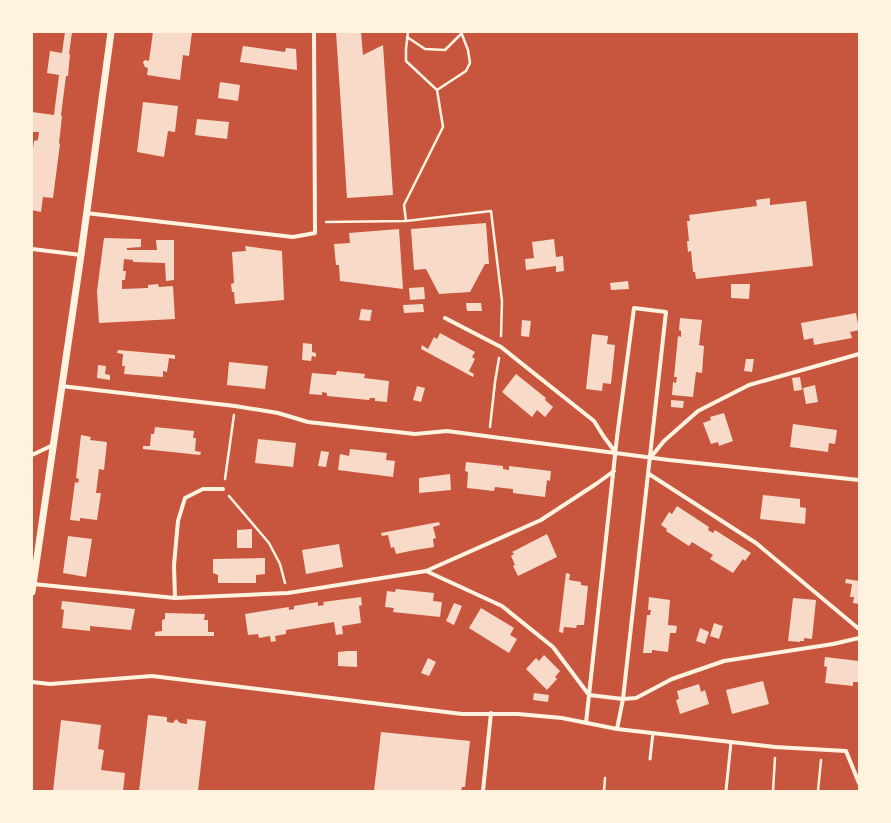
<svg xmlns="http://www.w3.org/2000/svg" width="891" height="823" font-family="Barlow,sans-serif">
<rect width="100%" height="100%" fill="#c8553d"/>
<path fill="#f7dbc8" d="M65 32H72L69 54H70L68 76H66L61 115 62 116 59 143 60 144 53 198 43 197 41 212 32 210V157L34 141 38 140 39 132H32V112L54 115 59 75 47 73 50 51 62 53Z
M153 32H192L189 56 183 55 180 80 147 75 148 68 145 67 143 62 145 60 149 61Z
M336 32H361L363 55 383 45 393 195 347 198Z
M243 46 285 52 286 48 296 49 297 70 240 62Z
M220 82 240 85 238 101 218 98Z
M143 102 178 106 175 132 168 131 164 157 137 152Z
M197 119 229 122 227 139 195 135Z
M770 198V205L806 201 813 266 696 279 695 272H693L691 251 688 252 687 241H689L687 221H690L689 215 757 206 756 200Z
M486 223 489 264H485L470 292 439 294 426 269 414 270 411 229Z
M399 229 403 289 340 281 339 265H336L334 244 350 243 349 233Z
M104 238 141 239V247L127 248V250H157L156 240H174V280L166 281 165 263 133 262V260L124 259 123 271H126L125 280H122V289L148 288V285L158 284 159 287 173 286 175 319 99 323 97 291Z
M554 239 556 257 563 256 564 271 556 272V266L526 270 525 259 534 258 532 242Z
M245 246 282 251 284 300 235 304 234 292H232L231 284 234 283 232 252 246 251Z
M628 281 629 289 611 290 610 283Z
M731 284H750L749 299 731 298Z
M424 287 425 299 410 300 409 288Z
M466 303H481L482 311H467Z
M423 304 424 312 404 313 403 305Z
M361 309 372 310 370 321 359 320Z
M856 313 859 330 850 332 852 338 814 345 813 338 804 340 801 323Z
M680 318 702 320 699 345 704 346 702 373 696 372 693 397 672 395 673 382 676 383 677 377H674L678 336 681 337V331L679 330Z
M522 320 531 321 529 337 521 336Z
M440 333 475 352 472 357 475 359 469 371 474 374 473 377 421 349 422 345 428 349 434 337 437 339Z
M592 334 608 336 607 344 615 345 611 384 603 383 602 391 586 389Z
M303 343 312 344V352L316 353V357L312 356 311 361 302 360Z
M118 350 175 355V359L169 358 167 372 163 371V377L124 374 125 366H122L123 354 117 353Z
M746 359H754L752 372 744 371Z
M229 362 268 366 265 389 227 385Z
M98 365 106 366 105 374 110 375V380L97 378Z
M337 371 365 374 364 378 389 381 387 402 375 401V398H370L369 400 327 396V393L322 392V395L309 394 312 373 336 375Z
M516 374 546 398 545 400 553 407 545 417 537 410 532 417 502 392Z
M800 377 802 390 794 391 792 378Z
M815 385 818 402 806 404 803 388Z
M417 386 425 388 421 402 413 400Z
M671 400 684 401 683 408 671 407Z
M724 413 733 441 719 446 718 442 711 444 703 423 711 420 710 417Z
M793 424 837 430 835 444 829 443 828 452 790 447Z
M155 427 194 431 193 438H196L195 451 201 452 200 455 143 449V446H150L151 434H154Z
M81 435 91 437 90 440 107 442 104 470 99 469 96 493H101L97 520 80 518V521L70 520 75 482 78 483 79 479 76 478Z
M258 439 296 443 293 467 255 463Z
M350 449 387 453 386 460 395 461 393 477 338 470 340 454 349 456Z
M321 451 329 452 326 467 318 466Z
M466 462 503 466V469L509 470V466L551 471 550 481 547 480 545 497 513 493V489L495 487 494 491 467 488 468 472 465 471Z
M450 474 451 490 419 493V478Z
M763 495 800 499V507L806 508 805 524 760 519Z
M677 506 709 527 708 530 713 533 715 530 751 553 745 561 743 559 733 573 710 559 713 555 692 542 689 546 666 531 667 529 661 525 669 512 672 514Z
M439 522 440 525 433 527 436 538 433 539 434 547 415 550 396 554 394 547 391 548 388 535 382 536 381 533Z
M252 529V548H237V530Z
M547 534 557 557 518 576 513 566 515 565 511 556 514 554 512 552Z
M68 536 92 539 86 577 63 573Z
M339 544 343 567 306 574 302 550Z
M265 558V574L256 575V583H218V575L213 573V559Z
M566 573 570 574 569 580 581 582V585L588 586 584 625H577L576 628 564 627 563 633 559 632Z
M846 579 859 581V604L853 603 854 597H850L852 584 845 583Z
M396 589 434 593 433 601 442 602 440 617 393 612 394 608 385 607 387 591 395 592Z
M361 597 362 605 359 606 361 623 342 626 343 634 336 635 334 622 286 630V634L275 636 276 641 271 642 270 636 259 638 258 634 248 635 245 614 289 607V610L294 609V606L318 602V606L324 605 323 602Z
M649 597 670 600 668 625 677 626 676 633H670L668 652 652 650V653H643L647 615H650L651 610H648Z
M793 598 816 600 812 639 804 638V641H800V642L788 641Z
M62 601 135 609 131 630 90 626V631L62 628 64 610 61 609Z
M454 603 462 606 454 625 446 621Z
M481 608 514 628 510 635 517 639 509 653 469 628Z
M165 613 205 614 204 620H208V632H214V636H155V632L162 631V620L165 619Z
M714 623 723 626 719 639 710 636Z
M700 628 709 632 705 644 696 641Z
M348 651H357V667L338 666V652Z
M544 655 560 671 555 677 557 679 547 690 526 669 536 658 539 661Z
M825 657 859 661V682H853V686L825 683 827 667 824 666Z
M428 658 436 662 429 676 421 673Z
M763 681 769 704 732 714 726 690Z
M699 684 701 692 705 690 709 704 680 714 676 700 679 699 677 691Z
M534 693 549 695 548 702 533 700Z
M148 715 167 717V722L173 723 176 719 180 723 187 724V719L206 721 198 791H139Z
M61 720 101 725 98 749 104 750 101 770 125 773 123 791H53Z
M381 732 470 741 465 787H462L461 791H374Z"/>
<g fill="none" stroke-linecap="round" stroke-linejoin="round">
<path stroke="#fff3e0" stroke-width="2.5" d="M407 37 425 49 445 50 462 33
M437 90 466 71 470 63 468 50 461 32
M406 221 404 205 443 127 437 90 406 61V49L408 32
M326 222 406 221 491 211 502 301 501 336
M490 427 495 382 499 358
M225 479 234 415
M229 496 269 543 280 564 285 583
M604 791 605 778
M773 791 775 758
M818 791 821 760"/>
<path stroke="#fff3e0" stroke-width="3" d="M650 759 653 733
M726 791 731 742"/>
<path stroke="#fff3e0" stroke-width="4" d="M86 213 293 237 315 233 314 32
M32 249 81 255
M445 318 501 347 594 421 604 437 616 453
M61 386 235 406 278 413 308 422 415 434 447 431 669 460 859 480
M32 455 53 445
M651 457 664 441 698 411 749 385 859 354
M649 474 756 543 859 629
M426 571 502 606 553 647 589 695 623 699 636 698 672 679 724 661 833 644 859 638
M33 584 175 598 288 593 426 571 541 520 596 484 614 471
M175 598 174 565 178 521 185 498 203 489H223
M32 682 50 684 152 676 462 714H518L562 718 617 729 775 747 846 751 859 783
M586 723 617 437 634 308 666 312 623 699 617 729
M483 791 491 713"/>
<path stroke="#fff3e0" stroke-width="7" d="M32 592 81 255 111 32"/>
</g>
<rect width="891" height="823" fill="none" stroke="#fff3e0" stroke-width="66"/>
</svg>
